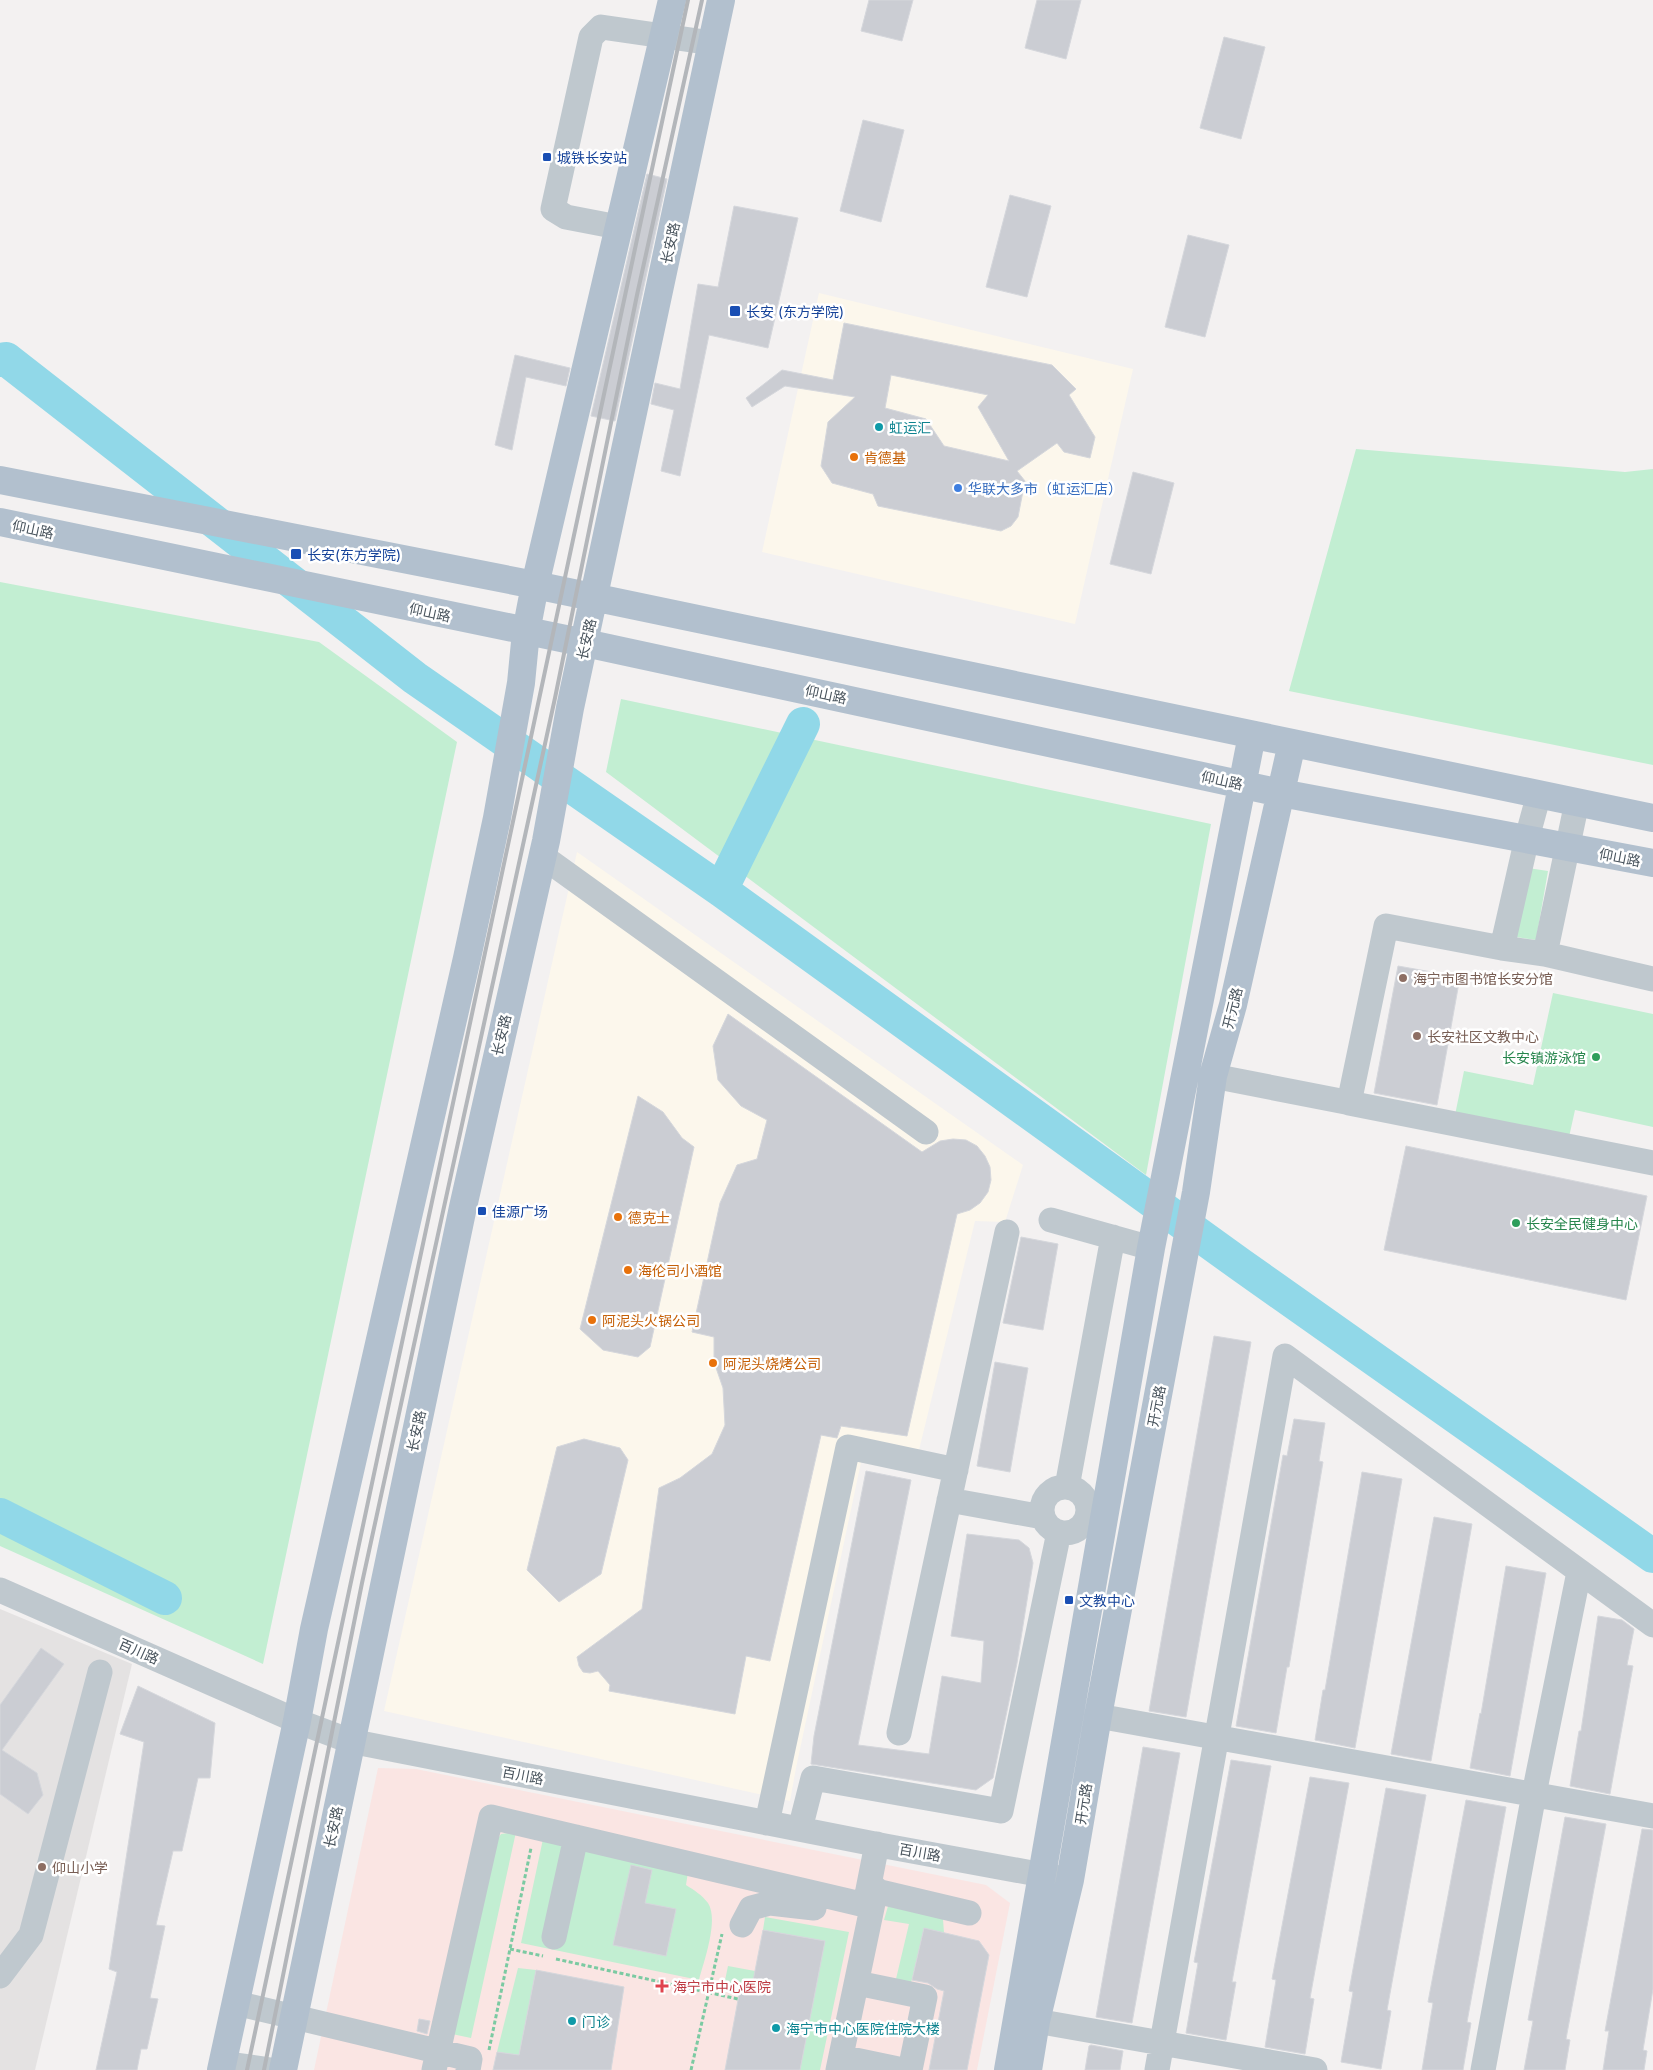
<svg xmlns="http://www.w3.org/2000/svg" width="1653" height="2070" font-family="Inter,'Noto Sans SC',sans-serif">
<rect width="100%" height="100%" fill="#f3f1f1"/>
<path fill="#fcf7ec" d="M819 293 1133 369 1075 624 762 552Z
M577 852 1023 1165 1005 1222 975 1221 919 1450 866 1439 796 1768 790 1801 384 1711Z"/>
<path fill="#e4e2e2" d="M0 1609 132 1664 35 2070H0Z"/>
<path fill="#fae5e3" d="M378 1768 416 1769 986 1885 1010 1903 977 2070H314Z"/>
<path fill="#c2eed2" d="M1356 449 1625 472 1653 469V765L1289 691Z
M0 582 319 642 457 742 263 1664 0 1546Z
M621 699 1211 824 1146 1175 606 772Z
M1528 868 1548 871 1536 940 1516 937Z
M1553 993 1653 1014V1127L1575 1110 1569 1137 1455 1115 1464 1071 1533 1085Z
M516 1832 471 2038 452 2034 495 1843 501 1834Z
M543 1839 688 1872 686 1885C694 1890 702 1895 708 1903 719 1920 704 1961 699 1980L521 1943Z
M888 1906 943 1919 944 1933 924 1928 911 1983 896 1979 909 1924 884 1920Z
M765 1917 849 1932 820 2070H800L825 1941 763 1930Z
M728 1966 755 1971 752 1986 742 1984 739 1993 723 1990Z
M518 1968 536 1970 519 2055 497 2052Z"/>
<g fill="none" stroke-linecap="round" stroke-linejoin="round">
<path stroke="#91d8e8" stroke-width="34" d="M0 360 6 359 415 678 721 890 1241 1265 1653 1556
M721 890 803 724
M0 1515 165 1598"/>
</g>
<path fill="#cbcdd3" stroke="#d5d7dc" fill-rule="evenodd" d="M869 0H913L902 41 861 31Z
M1037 0H1081L1066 59 1025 48Z
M1224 37 1265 47 1241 139 1200 128Z
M863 120 904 130 881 222 840 211Z
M647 174 667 179 615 421 591 416Z
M1010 195 1051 206 1027 297 986 287Z
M734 206 798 218 768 348 709 335 680 476 661 471 674 410 651 404 655 383 680 389 698 284 718 287Z
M1188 235 1229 245 1205 337 1165 327Z
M844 323 1052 365 1076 389 1069 395 1095 437 1090 458 1064 452 1057 443 1017 471 1025 481 1018 517 1011 526 1001 531 878 506 873 494 832 483 821 466 828 422 855 397 785 386 752 407 746 398 782 370 833 380ZM891 375 988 395 978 407 1009 461 944 446 926 419 885 408Z
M515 355 570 368 566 386 526 377 512 450 495 445Z
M1133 472 1174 483 1151 574 1110 564Z
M1398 966 1460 977 1437 1105 1374 1093Z
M728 1014 922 1152 940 1141 953 1139 966 1140 977 1146 985 1156 990 1167 991 1180 988 1192 980 1203 970 1210 957 1214 907 1436 841 1426 837 1438 821 1435 770 1661 746 1656 735 1714 609 1691 610 1685 598 1671 590 1673 583 1672 579 1666 577 1657 642 1609 659 1488 680 1478 712 1454 725 1425 723 1388 714 1362V1337L692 1332 720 1203 737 1165 757 1159 767 1120 741 1106 718 1080 713 1046Z
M638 1096 663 1112 682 1138 694 1147 650 1347 638 1357 603 1350 580 1329Z
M1406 1146 1647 1196 1626 1300 1384 1250Z
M1021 1237 1058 1244 1043 1330 1003 1323Z
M1214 1336 1251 1342 1186 1717 1149 1711Z
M995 1362 1028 1368 1010 1472 977 1466Z
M1294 1419 1325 1423 1319 1461 1323 1462 1289 1667H1287L1276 1733 1236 1726 1283 1455 1287 1456Z
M584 1439 620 1448 628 1460 601 1574 559 1602 527 1570 557 1447Z
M866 1471 911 1480 858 1745 929 1754 942 1676 981 1683 984 1641 951 1636 967 1534 1019 1540 1029 1548 1033 1563 1017 1663 993 1778 976 1790 811 1764 814 1736Z
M1362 1472 1402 1479 1355 1748 1315 1740 1323 1690H1325Z
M1434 1517 1472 1524 1431 1761 1391 1754Z
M1506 1566 1546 1573 1510 1776 1470 1768 1480 1713 1481 1714Z
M1598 1616 1622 1620 1634 1629 1627 1665 1633 1666 1610 1794 1570 1786 1579 1731H1581Z
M41 1648 64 1664 2 1750 37 1773 43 1795 28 1814 0 1794V1705Z
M138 1686 215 1723 210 1778H198L182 1851H173L156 1925 165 1926 150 1998 158 1999 147 2049H141L137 2070H96L117 1972 109 1969 144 1742 120 1734Z
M1143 1747 1180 1753 1132 2023 1096 2017Z
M1231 1760 1271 1766 1232 1982H1236L1226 2040 1186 2033 1198 1963 1194 1962Z
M1310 1777 1349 1783 1310 1998 1314 1999 1305 2054 1265 2047 1276 1980 1272 1979Z
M1386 1788 1426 1795 1387 2010 1391 2011 1381 2069 1341 2062 1353 1992 1349 1991Z
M1466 1800 1506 1807 1467 2022 1471 2023 1463 2070H1422L1433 2003 1428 2002Z
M1565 1817 1606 1824 1566 2039 1570 2040 1565 2070H1524L1533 2021 1528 2020Z
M1642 1829 1653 1830V1989L1643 2050 1647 2051 1644 2070H1603L1609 2031H1605Z
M631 1865 652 1870 645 1903 676 1909 666 1956 613 1945Z
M924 1928 979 1941 989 1955 967 2070H929L944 1991 937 1989 928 1983 912 1980Z
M763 1930 825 1941 800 2070H725L741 1984 752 1986Z
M536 1970 624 1987 611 2070H493L497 2052 519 2055Z
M419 2019 430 2021 427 2034 417 2031Z
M1091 2045 1123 2051 1120 2070H1085L1089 2046Z"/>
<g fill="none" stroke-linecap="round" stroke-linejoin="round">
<path stroke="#7bcaa2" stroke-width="3" stroke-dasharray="4 2.5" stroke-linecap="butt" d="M510 1949 543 1956
M556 1959 738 1999
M489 2050 531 1848
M691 2070 722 1934"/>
<path stroke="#bfc8ce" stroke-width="25" d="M618 227 566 217 553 209 591 37 601 27 712 43
M1539 794 1527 838 1502 948 1386 926 1349 1103 1653 1163
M1577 802 1545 954 1653 979
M542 856 926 1132
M1502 948 1545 954
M1213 1076 1356 1104
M1051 1220 1151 1248
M1067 1487 1113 1237
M1042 1510a23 23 0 1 1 46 0a23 23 0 1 1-46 0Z
M949 1500 1043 1517
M0 1590 297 1721 350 1741 885 1846 1070 1880
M1098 1716 1653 1816
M899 1733 1007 1232
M767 1823 848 1447 956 1470
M800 1829 813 1778 1001 1811 1059 1532
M876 1891 969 1913
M742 1925 751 1908 770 1903 814 1908
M554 1937 576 1837
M0 1976 31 1935 100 1672
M857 1983 925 1997 910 2070
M236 2003 470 2059 468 2070
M1036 2021 1315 2070
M841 2057 903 2070
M222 2063 271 2070
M434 2070 491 1817 865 1905 877 1844
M838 2070 876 1889
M1157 2070 1285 1356 1653 1625
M1483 2070 1534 1794 1579 1572"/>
<path stroke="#b2c0ce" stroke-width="28" d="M0 480 535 585 1653 818
M0 522 585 643 1281 793 1653 863
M221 2070 297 1721 314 1629 467 958 497 818 521 683 526 632 535 585 672 0
M283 2070 463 1207 546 841 570 708 721 0
M1008 2070 1151 1248 1252 735
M1028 2070 1036 2021 1070 1880 1098 1716 1196 1192 1213 1076 1233 1005 1292 743"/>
<path stroke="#b3b6ba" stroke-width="4" d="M247 2070 688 0
M264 2070 362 1583 555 698 637 295 702 0"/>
</g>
<g fill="#1a4fb4" stroke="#fff" stroke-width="2">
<rect x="542" y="152" width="10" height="10" rx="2.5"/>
<rect x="729" y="305" width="12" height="12" rx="2.5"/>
<rect x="290" y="548" width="12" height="12" rx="2.5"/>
<rect x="477" y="1206" width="10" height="10" rx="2.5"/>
<rect x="1064" y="1595" width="10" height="10" rx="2.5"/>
</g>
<g fill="#0f9aa8" stroke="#fff" stroke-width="2">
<circle cx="879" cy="427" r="5"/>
<circle cx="572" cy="2021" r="5"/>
<circle cx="776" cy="2028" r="5"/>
</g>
<g fill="#e8710a" stroke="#fff" stroke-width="2">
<circle cx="854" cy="457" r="5"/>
<circle cx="618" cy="1217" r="5"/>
<circle cx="628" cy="1270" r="5"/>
<circle cx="592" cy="1320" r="5"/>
<circle cx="713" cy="1363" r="5"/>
</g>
<circle fill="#3f7fe0" stroke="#fff" stroke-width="2" cx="958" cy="488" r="5"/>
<g fill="#8d6e63" stroke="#fff" stroke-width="2">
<circle cx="1403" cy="978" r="5"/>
<circle cx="1417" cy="1036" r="5"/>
<circle cx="42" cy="1867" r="5"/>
</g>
<g fill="#2e9e5b" stroke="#fff" stroke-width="2">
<circle cx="1596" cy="1057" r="5"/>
<circle cx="1516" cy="1223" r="5"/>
</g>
<path fill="#e0444e" stroke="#fff" stroke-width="2" d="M659.5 1978.5h5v5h5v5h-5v5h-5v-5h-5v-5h5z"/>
<g text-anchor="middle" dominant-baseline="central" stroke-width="5" stroke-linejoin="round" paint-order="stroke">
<g font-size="14" fill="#164399" stroke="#fff" text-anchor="start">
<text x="557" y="157">城铁长安站</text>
<text x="746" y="311">长安 (东方学院)</text>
<text x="307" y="554">长安(东方学院)</text>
<text x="492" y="1211">佳源广场</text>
<text x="1079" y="1600">文教中心</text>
</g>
<g font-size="14" fill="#49545d" stroke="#fff">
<text transform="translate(670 243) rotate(-78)">长安路</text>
<text transform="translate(33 529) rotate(12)">仰山路</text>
<text transform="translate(430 612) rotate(12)">仰山路</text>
<text transform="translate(586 639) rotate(-77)">长安路</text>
<text transform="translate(826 694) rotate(12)">仰山路</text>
<text transform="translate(1222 780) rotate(12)">仰山路</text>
<text transform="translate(1620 857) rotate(11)">仰山路</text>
<text transform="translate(1232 1008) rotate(-76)">开元路</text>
<text transform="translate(501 1035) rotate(-77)">长安路</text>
<text transform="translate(1156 1406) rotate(-79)">开元路</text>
<text transform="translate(416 1431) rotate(-78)">长安路</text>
<text transform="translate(139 1651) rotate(24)">百川路</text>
<text transform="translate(523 1775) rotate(11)">百川路</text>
<text transform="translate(1083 1804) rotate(-81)">开元路</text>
<text transform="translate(333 1827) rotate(-78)">长安路</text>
<text transform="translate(920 1852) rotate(10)">百川路</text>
</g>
<g font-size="14" fill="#0d838f" stroke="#fff" text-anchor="start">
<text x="889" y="427">虹运汇</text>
<text x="582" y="2021">门诊</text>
<text x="786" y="2028">海宁市中心医院住院大楼</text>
</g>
<g font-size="14" fill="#c56008" stroke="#fff" text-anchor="start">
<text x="864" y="457">肯德基</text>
<text x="628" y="1217">德克士</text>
<text x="638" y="1270">海伦司小酒馆</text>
<text x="602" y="1320">阿泥头火锅公司</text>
<text x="723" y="1363">阿泥头烧烤公司</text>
</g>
<g font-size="14" fill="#366cbe" stroke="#fff" text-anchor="start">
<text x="968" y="488">华联大多市（虹运汇店）</text>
</g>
<g font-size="14" fill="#785e54" stroke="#fff" text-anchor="start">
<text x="1413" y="978">海宁市图书馆长安分馆</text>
<text x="1427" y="1036">长安社区文教中心</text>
<text x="52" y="1867">仰山小学</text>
</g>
<g font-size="14" fill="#27864d" stroke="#fff" text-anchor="end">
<text x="1586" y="1057">长安镇游泳馆</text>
<text x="1526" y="1223" text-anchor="start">长安全民健身中心</text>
</g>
<g font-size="14" fill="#be3a42" stroke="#fff" text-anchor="start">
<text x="673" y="1986">海宁市中心医院</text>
</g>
</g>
</svg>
